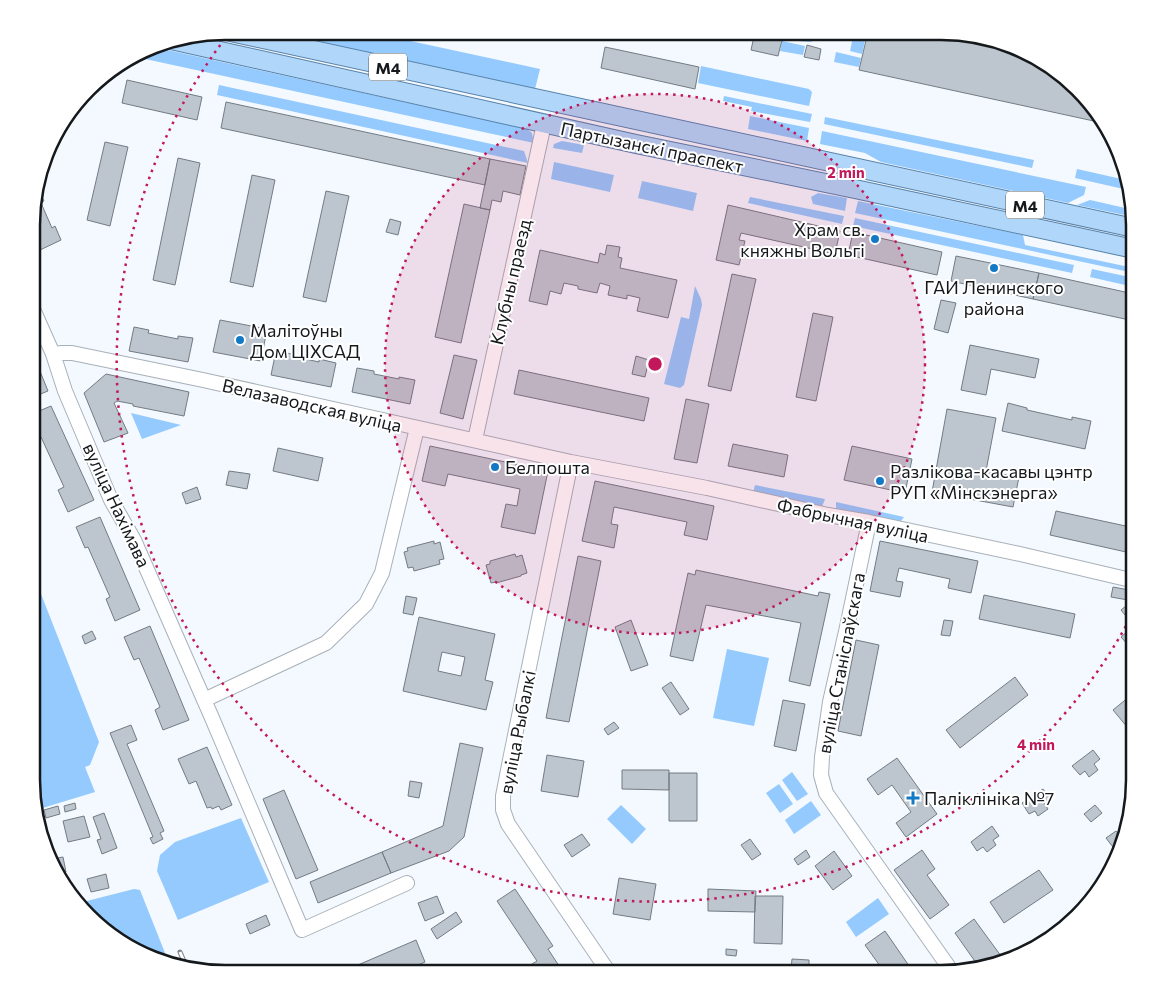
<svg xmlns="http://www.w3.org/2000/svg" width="1166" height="1005" font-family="Commissioner,sans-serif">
<rect width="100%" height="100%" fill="#f3f9fe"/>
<path fill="#94cafe" d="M272 31H364L540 69 535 89Z
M723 32H751L750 40 723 34Z
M806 32H815L813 41 810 42 797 41 798 38Z
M854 32H867L862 54 850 51Z
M782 41 805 46 803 55 780 51Z
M154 47 527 129 532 133 534 143 136 57Z
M836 52 861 58 859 67 834 62Z
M701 66 809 89 812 92 809 106 698 83Z
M219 85 524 151 528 163 217 95Z
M724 96 812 114 810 122 751 111 752 107 723 101Z
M750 116 809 128 807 141 748 129Z
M825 117 1034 160 1032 168 824 124Z
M822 131 1086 187 1084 195 1068 203 881 162 865 153 820 144Z
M562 141 584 145 582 153 553 148 554 144Z
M554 162 614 175 610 192 551 179Z
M1077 169 1126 180 1128 190 1075 178Z
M642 181 697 193 693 211 638 198Z
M818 193 847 198 845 211 813 204 811 197Z
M750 197 844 216 842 224 748 203Z
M1090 200 1134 210V217L1077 205Z
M858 201 1023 235 1025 245 1134 268V273L855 213Z
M855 218 1074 265 1072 273 853 226Z
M1092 269 1134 278V287L1090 277Z
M695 286 701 299 702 305 684 385 680 388 664 384 681 317 689 319Z
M131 413 181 425 142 439Z
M755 485 825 499 822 507 836 510V502L904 517 901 521 896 522 753 493Z
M32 571 99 742 90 765 85 767 95 792 36 810 32 793Z
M727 649 769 658 754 726 713 718Z
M792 772 808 794 797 801 782 780Z
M779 784 793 804 780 813 766 793Z
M811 801 821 815 794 834 785 820Z
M621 805 646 829 632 844 607 819Z
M241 818 269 882 178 920 157 871 160 855 175 842Z
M134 889 140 890 169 963 151 959 88 917 79 903Z
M878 898 889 914 856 937 846 922Z"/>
<path fill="#bdc6cf" stroke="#737b83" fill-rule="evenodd" d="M755 32H784L778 56 751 50Z
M868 32H954L1026 51 1078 88 1103 123 859 70Z
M807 45 821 49 819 60 804 57Z
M605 47 699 67 695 89 601 68Z
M127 80 202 97 197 120 122 103Z
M226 102 490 159 485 185 221 128Z
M105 142 128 147 110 226 87 220Z
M178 158 200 163 175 285 153 280Z
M490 159 526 166 520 195 503 191 501 202 492 200 490 210 480 208Z
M252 175 275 180 253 287 230 282Z
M37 187 44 201 41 203 52 228 55 226 61 240 40 250 33 235V199Z
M326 191 349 196 326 302 303 297Z
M464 204 490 210 461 343 435 337Z
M728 205 840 231 835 254 741 233 739 240 745 241 739 265 716 260Z
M390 219 401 222 398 235 386 232Z
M853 232 942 252 937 275 848 255Z
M607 245 620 247 618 257 622 258 620 268 677 280 668 318 637 311 640 298 627 295V299L608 295 610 286 600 283 597 293 578 289V286L564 283 561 294 550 291 547 305 529 301 540 250 598 263 600 253 605 255Z
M956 256 1039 273 1033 299 951 281Z
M1039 273 1134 294V321L1033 299Z
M732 274 756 279 731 391 708 386Z
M941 300 956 303 948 333 934 329Z
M813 313 833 317 816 401 796 397Z
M220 320 267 329 261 361 213 352Z
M134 327 149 330 148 333 178 339V336L193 338 188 362 129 351Z
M970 345 1039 359 1035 378 991 369 986 395 961 390Z
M276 351 292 354V356L319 362V359L336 363 331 387 271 375Z
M33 354 48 391 33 397Z
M454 355 477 360 463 419 440 413Z
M636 356 649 360 645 377 632 374Z
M357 368 374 371V374L399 379V377L415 380 410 404 352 392Z
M519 370 649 398 644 421 514 394Z
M106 374 189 392 184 416 133 406V404L117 401 114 403 128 433 104 442 84 393Z
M686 399 709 404 697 463 674 459Z
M1008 403 1027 408V410L1072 420V417L1091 421 1085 449 1002 431Z
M51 406 94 500 68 512 58 490 64 487 41 437 37 439 32 428V414Z
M947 409 996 418 986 471 1019 477 1013 507 932 492Z
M733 444 788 455 784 477 728 466Z
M430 446 548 471 535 534 501 527 506 504 517 506 520 489 448 474 445 486 422 481Z
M852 446 912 459 905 493 844 480Z
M278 448 323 458 318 481 273 471Z
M229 471 250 474 247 489 226 485Z
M595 481 714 506 707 540 684 535 687 522 614 507 611 524 618 525 614 548 582 541Z
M197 487 201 499 186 504 182 493Z
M1056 511 1135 528V554L1050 535Z
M100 517 140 610 115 621 106 599 110 597 88 547 85 548 76 527Z
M434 541V544L440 542 444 559 439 560 440 564 414 571 413 567 408 568 404 552 408 551 407 548Z
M880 541 978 561 971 593 948 588 950 579 899 568 896 581 903 582 900 597 870 591Z
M515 554 516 557 522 555 527 573 521 575V576L496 583V582L491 583 486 565 490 564V561Z
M578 556 601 561 569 722 546 718Z
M696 570 818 596 819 592 830 594 810 686 789 681 801 623 706 605 693 661 670 656 688 573 695 575Z
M1113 587 1129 590 1128 600 1111 597Z
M1129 590 1135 591V597L1128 596Z
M984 595 1075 614 1070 638 979 619Z
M406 596 417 598 413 615 403 613Z
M1133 600 1135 603V612L1128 604Z
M1126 606 1135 617 1130 621 1121 610Z
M419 617 495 634 485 680 493 682 486 710 403 691ZM442 652 465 657 461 676 438 671Z
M631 620 648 665 631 671 615 627Z
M944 620 953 621 950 636 941 635Z
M150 626 189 720 163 730 155 710 160 707 139 658 134 660 124 637Z
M92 631 96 639 85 644 82 636Z
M1128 631 1135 638V653L1121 637Z
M856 640 879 645 861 736 838 731Z
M1015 677 1028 695 960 748 946 730Z
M671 682 689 709 680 715 662 688Z
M1135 692V723L1128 728 1113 710Z
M783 700 805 704 796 751 774 746Z
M614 722 619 728 608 735 604 729Z
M131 725 137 740 127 744 164 831 160 833 163 839 153 844 150 838 153 837 110 733Z
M460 743 483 748 464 837 449 851 391 873 382 852 443 826Z
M207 747 232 805 221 810 219 806 212 809 211 807 207 808 196 781 189 784 178 759Z
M1093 750 1100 759 1094 764 1098 770 1089 777 1085 771 1080 775 1072 766Z
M547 755 584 761 578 797 541 791Z
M897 758 937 814 906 837 896 823 911 812 892 785 878 795 867 779Z
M622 770H669V790L622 789Z
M669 773H697V821H669Z
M410 781 422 783 419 798 408 796Z
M1043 789 1050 799 1044 803 1048 809 1038 816 1035 811 1029 814 1022 803Z
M284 790 318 870 296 879 263 799Z
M75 803 76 809 65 812 64 806Z
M1095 805 1102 813 1091 822 1084 814Z
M58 806 60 814 46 818 44 810Z
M104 813 117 848 102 854 97 840 101 839 93 817Z
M84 816 90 837 68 842 63 821Z
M992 826 999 836 993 840 996 845 987 852 983 847 977 851 971 842Z
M1116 831 1123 840 1119 855 1106 838Z
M582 834 590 845 572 857 564 845Z
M750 839 761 854 752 860 741 845Z
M806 850 810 857 798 865 794 859Z
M922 850 935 869 927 875 949 905 930 919 894 870Z
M834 851 852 876 833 890 815 866Z
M382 852 391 873 318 903 310 882Z
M63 857 66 872 59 874 54 866 52 859Z
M1039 870 1053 890 1004 923 990 902Z
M106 874 109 888 91 892 87 879Z
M619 878 656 884 650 920 613 914Z
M515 889 553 946 548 949 563 972 561 974H525L522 970 537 961 497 901Z
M708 889 756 891 755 912 708 911Z
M437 896 444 913 425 921 418 903Z
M755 896H783L782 944 754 943Z
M456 912 462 922 437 939 431 929Z
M266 915 270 925 250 934 246 924Z
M974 919 982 930 1004 960 979 967 955 933Z
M885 931 914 973H885L865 945Z
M416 940 425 962 397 974H337Z
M726 949 737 950 736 956 726 955Z
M792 959 809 960V970L791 969Z"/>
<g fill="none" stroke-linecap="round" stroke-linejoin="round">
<defs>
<path id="minor" d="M33 309 53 354 65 391 111 500 134 540 212 718 302 930 407 883
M53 354 62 353H72L203 380 571 462 707 488 828 515 869 522 1020 554 1135 581
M475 440 544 124
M571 462 511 755 503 796V810L508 824 610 974
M869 522 847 627 830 702 822 757 821 775 826 793 953 973
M204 700 326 643 366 604 382 573 417 428"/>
<path id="major" d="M226 31 1134 228
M171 40 636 144 855 189 1134 249"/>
</defs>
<use href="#minor" stroke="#a9b1b9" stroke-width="16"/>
<use href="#major" stroke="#5882a9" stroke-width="20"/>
<use href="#minor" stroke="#fff" stroke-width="14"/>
<use href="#major" stroke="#b0d6f9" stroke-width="18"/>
<defs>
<path id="rail" d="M180 952 186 966"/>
</defs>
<use href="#rail" stroke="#808589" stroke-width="5"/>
<use href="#rail" stroke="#fff" stroke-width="3" stroke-dasharray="9" stroke-linecap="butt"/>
</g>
<circle cx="655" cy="364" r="270" fill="#c2185b" fill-opacity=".12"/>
<g fill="none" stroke="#c2185b" stroke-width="2.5" stroke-dasharray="2.5 5">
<circle cx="655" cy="364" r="270"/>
<path d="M1133 613A539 539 0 1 1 230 32"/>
</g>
<g fill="#1479c4" stroke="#fff" stroke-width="2">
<circle cx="875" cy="239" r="5"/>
<circle cx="994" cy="268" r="5"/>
<circle cx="240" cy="340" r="5"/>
<circle cx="495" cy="467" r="5"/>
<circle cx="880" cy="481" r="5"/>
<path d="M910.5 790.5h5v5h5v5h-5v5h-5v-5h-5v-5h5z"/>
</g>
<g text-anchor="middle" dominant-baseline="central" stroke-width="4" stroke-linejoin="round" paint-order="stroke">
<g fill="#fff" stroke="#5c5e60" stroke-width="1">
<rect x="369" y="53.5" width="38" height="27" rx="4"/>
<rect x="1006" y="191.5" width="38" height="27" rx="4"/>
</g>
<g font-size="16" font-weight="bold" fill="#16191c">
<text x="388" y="67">М4</text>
<text x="1025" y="205">М4</text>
</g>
<g font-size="18" fill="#16191c" stroke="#fff">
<text transform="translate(652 147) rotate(12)">Партызанскі праспект</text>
<text transform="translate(510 282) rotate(-77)">Клубны праезд</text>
<text transform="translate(312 405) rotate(13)">Велазаводская вуліца</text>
<text transform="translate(117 505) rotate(65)">вуліца Нахімава</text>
<text transform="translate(853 520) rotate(12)">Фабрычная вуліца</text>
<text transform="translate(841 663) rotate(-79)">вуліца Станіслаўскага</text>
<text transform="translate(517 732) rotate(-79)">вуліца Рыбалкі</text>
</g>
<g font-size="18" fill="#16191c" stroke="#fff" text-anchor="start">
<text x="865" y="229" text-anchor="end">Храм св.<tspan x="865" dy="21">княжны Вольгі</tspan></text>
<text x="994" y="287" text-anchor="middle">ГАИ Ленинского<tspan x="994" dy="21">района</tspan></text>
<text x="250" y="330">Малітоўны<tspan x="250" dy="21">Дом ЦІХСАД</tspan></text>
<text x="505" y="467">Белпошта</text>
<text x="890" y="471">Разлікова-касавы цэнтр<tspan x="890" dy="21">РУП «Мінскэнерга»</tspan></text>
<text x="924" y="798">Паліклініка №7</text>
</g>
</g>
<path d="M0 0H1166V1005H0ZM225 40H941A185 185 0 0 1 1126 225V780A185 185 0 0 1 941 965H225A185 185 0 0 1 40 780V225A185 185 0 0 1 225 40Z" fill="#fff" fill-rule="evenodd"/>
<path fill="none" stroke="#16191c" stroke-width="2.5" d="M225 40H941A185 185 0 0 1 1126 225V780A185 185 0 0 1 941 965H225A185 185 0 0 1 40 780V225A185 185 0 0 1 225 40Z"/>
<circle cx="655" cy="364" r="8" fill="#c2185b" stroke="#fff" stroke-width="2.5"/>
<g font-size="15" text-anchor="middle" font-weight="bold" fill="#c2185b" stroke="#fff" stroke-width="4" stroke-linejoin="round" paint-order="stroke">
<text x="846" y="178">2 min</text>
<text x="1036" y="750">4 min</text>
</g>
</svg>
